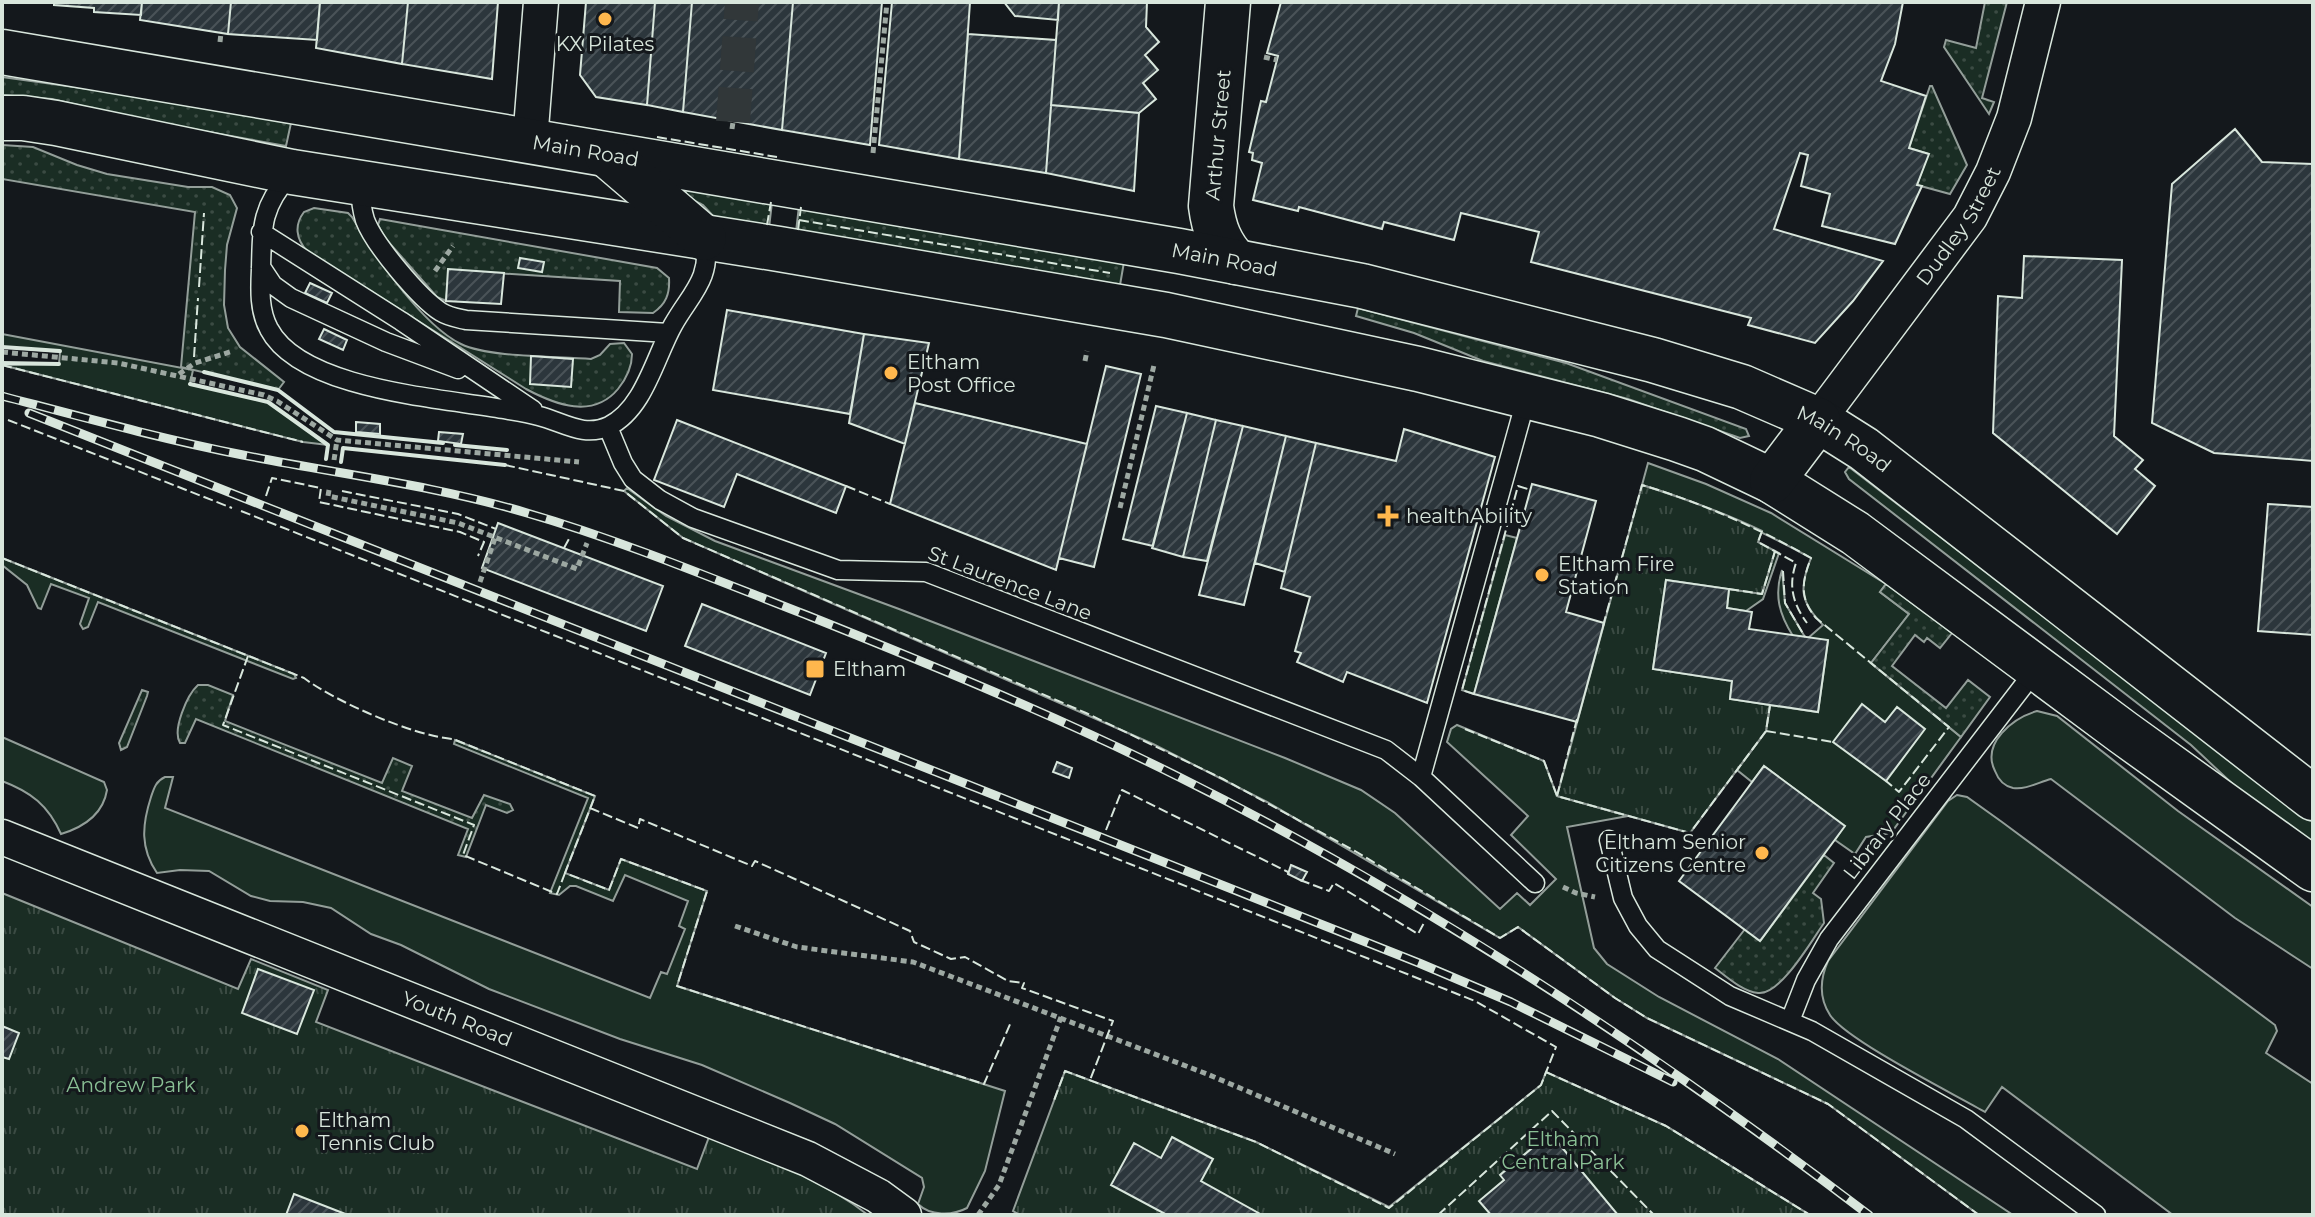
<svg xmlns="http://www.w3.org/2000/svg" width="2315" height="1217" font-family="Montserrat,sans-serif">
<defs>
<pattern id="park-tufts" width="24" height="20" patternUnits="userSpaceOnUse" patternTransform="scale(2)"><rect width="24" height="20" fill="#1a2d24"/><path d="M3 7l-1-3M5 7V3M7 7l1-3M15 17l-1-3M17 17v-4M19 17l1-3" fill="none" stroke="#3b4b43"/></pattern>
<pattern id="garden-dots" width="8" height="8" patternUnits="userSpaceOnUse" patternTransform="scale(2)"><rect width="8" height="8" fill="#1a2d24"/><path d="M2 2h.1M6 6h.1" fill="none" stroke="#3b4b43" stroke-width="1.8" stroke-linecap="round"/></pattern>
<pattern id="building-hatch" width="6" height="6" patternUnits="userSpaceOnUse" patternTransform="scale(2)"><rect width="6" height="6" fill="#2c363c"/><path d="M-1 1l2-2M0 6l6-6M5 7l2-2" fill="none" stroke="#4a5358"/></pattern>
</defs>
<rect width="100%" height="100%" fill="#14181c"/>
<path fill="#1a2d24" stroke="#939e99" stroke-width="2" d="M2 334 193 370 190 384 268 402 328 445 303 442 2 365 59 364 60 352 2 347Z
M1648 463 1706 484 1771 513 1886 584 1880 592 1909 614 1871 663 1961 737 1891 833 1866 837 1855 854 1835 840 1844 826 1764 766 1752 782 1737 770 1766 731 1770 705 1818 712 1828 641 1808 638 1823 625C1800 602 1799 588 1811 558 1756 528 1702 503 1642 485Z
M1849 467 2313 822V845L2238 789 2191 745 1849 479 1845 472Z
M627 488 666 516 715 541 899 609 1285 758 1361 790 1395 813 1500 909 1517 893 1530 905 1556 879 1511 835 1528 816 1447 742 1451 729 1457 725 1544 761 1557 796 1628 816 1567 827 1594 948 1607 964 1659 997 1778 1059 2013 1215H1979L1828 1104 1647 1018 1615 998 1518 927 1500 938 1267 802 1153 744 683 538 624 491Z
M1505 535 1517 538 1474 694 1462 690Z
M1775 551 1779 553 1763 599 1746 611 1727 608 1729 589 1762 594Z
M2 558 294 674 296 678 293 679 98 602 88 627 83 629 80 624 89 598 51 584 41 609 38 608 27 585 2 565Z
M1782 570 1785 603 1805 637 1793 636C1779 614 1774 595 1782 570Z
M2037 711 2057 716 2178 811 2313 907V969L2235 918 2051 779C2039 782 2026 790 2013 788 2004 786 1998 779 1995 771 1981 743 2013 718 2037 711Z
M2 737 104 782 107 790C103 815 84 827 61 834 48 805 31 792 2 781Z
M455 740 595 796 565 873 609 890 621 859 707 891 677 986 1005 1091 985 1171 967 1208C952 1216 930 1216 918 1204L924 1187 922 1178 835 1124 790 1103 702 1065 620 1039 489 989 401 945 371 934 331 908 303 902 270 901 251 896 209 871 180 870 157 873C140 848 142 825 151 797 154 788 156 781 165 777H173L165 808 650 998 661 972 667 974 685 929 679 926 688 901 625 875 613 901 576 886H570L559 895 550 893 588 798 454 744Z
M1957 795 1967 797 2002 822 2275 1025 2277 1031 2266 1053 2313 1084V1215H2173L2002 1087 1985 1112C1954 1094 1846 1040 1830 1015 1819 998 1820 979 1828 961L1948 801Z"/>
<path fill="url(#park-tufts)" stroke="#939e99" stroke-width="2" d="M1642 485C1683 498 1723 512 1762 531L1758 542 1775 551 1762 594 1666 580 1653 669 1732 681 1730 699 1770 705 1766 731 1690 833 1557 796Z
M2 893 238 989 251 959 328 990 316 1022 697 1169 709 1137C764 1158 822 1179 868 1215H2Z
M1065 1071 1256 1142 1389 1207 1541 1085 1546 1072 1666 1126 1810 1215H1020L1013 1211Z"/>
<path fill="url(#garden-dots)" stroke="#939e99" stroke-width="2" d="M1985 2H2007L1982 98 1994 102 1989 114 1944 47 1946 40 1976 48Z
M2 77 103 91 291 123 286 146 143 120 52 99 2 95Z
M1930 86H1932L1967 165 1950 194 1917 185 1928 154 1909 148Z
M2 145 33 147 77 165 107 174 188 187H212L230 195 237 208 227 245 225 270 224 305 228 328 240 347 284 382 278 390 181 367 195 212 2 179Z
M685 190 772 202 769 228 714 217 703 205 687 197Z
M799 206 1124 262 1120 285 796 232Z
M314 208 348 213 352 217C373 254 422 325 461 344 490 358 557 356 591 359L600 355 610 344 624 343 632 354C632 367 626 379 618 389 593 419 556 405 526 389L307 251C296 239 294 225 304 212Z
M380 219 657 268 669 278C670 294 666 304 653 313L619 312 620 281 449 270 446 301 437 297 385 238 378 225Z
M1358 308 1566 363 1746 429 1749 436 1740 438 1628 399 1483 361 1414 333 1356 316Z
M1886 584 1952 633 1940 648 1927 638 1924 642 1915 635 1892 666 1946 708 1968 680 1990 697 1961 737 1871 663 1909 614 1880 592Z
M198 685H208L233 695 225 721 382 783 393 758 412 766 402 791 472 818 484 795 510 804 513 810 507 813 486 805 466 857 458 855 468 829 196 719 185 743H180C172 730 187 695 198 685Z
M142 690 148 692 147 696 127 747 121 750 119 743Z
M1824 855 1834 863 1813 893 1821 899 1824 923C1812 940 1780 996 1758 993 1742 991 1727 977 1715 968L1745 929 1761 940Z"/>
<path fill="url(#building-hatch)" stroke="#d8e6dc" stroke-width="2" d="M54 2H142L141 15 94 12V8L54 5Z
M142 2H231L228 34 140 20Z
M231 2H320L317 40 228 34Z
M320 2H408L402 64 316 48Z
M408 2H498L492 79 402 64Z
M586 2H655L647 105 596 97 580 75Z
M655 2H692L683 112 647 105Z
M692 2H793L782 130 683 112Z
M793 2H882L870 145 782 130Z
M892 2H970L959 159 879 145Z
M1004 2H1059L1058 20 1015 16Z
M1059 2H1147L1146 27 1159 42 1145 55 1158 70 1143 83 1156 99 1139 113 1051 105Z
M1281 2H1903L1895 44 1881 81 1926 96 1909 148 1929 154 1917 185 1922 186 1895 244 1822 226 1830 194 1801 186 1808 155 1800 153 1774 229 1883 261 1853 301 1815 343 1748 325 1751 318 1531 262 1539 232 1461 213 1454 240 1384 222 1382 229 1299 207 1298 211 1253 200 1262 163 1252 160 1253 153 1249 152 1261 101 1266 102 1278 56 1267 53Z
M968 34 1056 40 1046 173 959 159Z
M1051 105 1139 113 1134 191 1046 173Z
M2235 129 2262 162 2313 164V461L2214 453 2152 423 2172 184Z
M2024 256 2122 260 2114 436 2143 460 2135 469 2155 486 2117 534 1993 433 1998 296 2022 298Z
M520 258 544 262 542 272 518 268Z
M448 269 504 273 501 304 446 301Z
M310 283 332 293 327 303 305 293Z
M727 310 864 334 850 414 713 390Z
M324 329 347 340 343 350 319 339Z
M864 334 929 343 905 444 849 423Z
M531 356 573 359 571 387 530 384Z
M1106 366 1141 374 1094 567 1059 558Z
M915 403 1087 444 1056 570 890 504Z
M1156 406 1187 413 1153 546 1123 539Z
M1187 413 1216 420 1183 557 1152 548Z
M677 420 846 486 836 513 737 474 724 507 654 480Z
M1216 420 1243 426 1207 561 1183 557Z
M356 422 380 424V434L356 432Z
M1243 426 1286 436 1244 605 1199 595Z
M1404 429 1495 457 1427 703 1347 672 1343 682 1297 662 1301 653 1295 651 1310 597 1281 588 1316 443 1396 461Z
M439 432 463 434 461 444 438 441Z
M1286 436 1316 443 1285 572 1255 563Z
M1532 484 1596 501 1566 612 1604 623 1577 722 1474 694Z
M2268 504 2313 507V635L2258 631Z
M498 523 663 586 646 631 482 568Z
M1666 580 1729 589 1727 608 1752 612 1749 629 1828 640 1818 712 1730 699 1732 681 1653 669Z
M702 604 826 653 810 695 685 646Z
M1862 704 1885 722 1897 707 1925 729 1886 781 1833 742Z
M1057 762 1072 768 1069 778 1053 772Z
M1764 766 1845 826 1760 941 1679 881Z
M1291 865 1307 872 1302 881 1288 874Z
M258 969 314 990 297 1034 242 1013Z
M2 1026 19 1033 9 1059 2 1057Z
M1550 1133 1618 1215H1491L1479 1201 1504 1180 1500 1175Z
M1172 1137 1213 1159 1201 1181 1262 1215H1167L1111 1185 1134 1143 1161 1158Z
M294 1194 348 1215H286Z"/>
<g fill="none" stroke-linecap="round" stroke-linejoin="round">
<path stroke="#313739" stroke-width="34" stroke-dasharray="34 17" stroke-linecap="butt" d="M733 122 742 2"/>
<defs>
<path id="lane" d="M290 175C261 207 262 228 261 269 260 289 259 311 269 329 301 390 442 398 503 409 515 411 528 413 539 416 563 422 584 438 609 426 644 409 655 357 673 325 691 293 712 279 705 238
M361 182C360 195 361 207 365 220 374 244 419 298 441 312 449 317 457 318 466 320L668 333
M261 232 401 321 533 410
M261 267 273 285 291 298 386 342 458 369
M608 427 623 463 633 479 660 500 693 518 838 570 926 572 1386 750 1421 777 1535 883
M1421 777 1527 396
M1609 840 1623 898 1638 926 1657 949 1730 996 1812 1031 1966 1119 2096 1215
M1790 1021 1806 980 1829 939 2037 668"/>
<g id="street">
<path d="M530 141 541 2"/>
<path id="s1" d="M1818 420 1970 217 1993 172 2014 118 2043 2"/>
<path id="s2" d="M2 837 808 1159 878 1196 904 1215"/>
</g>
<path id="secondary" d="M1228 2 1211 206C1214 229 1220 245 1236 262"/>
<g id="primary">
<path id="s3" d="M2 52 1179 251 1362 286 1653 360 1742 387 1818 420 1864 449 2313 798"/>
<path d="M2 118H23L56 123 292 172 779 249 1166 315 1418 369 1601 415 1677 439 1705 449 1772 481 1855 533 2124 733 2313 869"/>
<path d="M607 155 704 238"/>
<path d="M1772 481 1818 420"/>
</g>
</defs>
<use href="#lane" stroke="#d8e6dc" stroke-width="21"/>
<use href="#street" stroke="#d8e6dc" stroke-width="37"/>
<use href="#secondary" stroke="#d8e6dc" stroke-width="47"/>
<use href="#primary" stroke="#d8e6dc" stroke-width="47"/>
<path stroke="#9da8a2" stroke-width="5" stroke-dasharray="6 4" stroke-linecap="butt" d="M220 42 221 33
M1264 57 1277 60
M732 129 733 122
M873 153 887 2
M435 271 453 246
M2 352 118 363 264 395 277 401 337 440 579 462
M1085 361 1087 351
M179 374 195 363 233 351
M334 460 337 440
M329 490 328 496 458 523 577 569 587 543
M1120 508 1154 365
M480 582 495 538
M1563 887 1576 893 1595 897
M735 926 797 947 913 962 1207 1074 1395 1154
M978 1215 999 1185 1061 1017"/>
<use href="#lane" stroke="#14181c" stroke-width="18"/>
<use href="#street" stroke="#14181c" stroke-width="34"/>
<use href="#secondary" stroke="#14181c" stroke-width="44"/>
<use href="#primary" stroke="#14181c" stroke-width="44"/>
<defs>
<path id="rail" d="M2 396C82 417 162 439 243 455 338 474 434 485 527 513 623 541 716 580 809 616 934 666 1059 717 1179 777 1424 899 1652 1050 1869 1215
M29 413 1419 963 1511 1002 1673 1082"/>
</defs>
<use href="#rail" stroke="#d8e6dc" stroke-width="9"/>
<use href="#rail" stroke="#14181c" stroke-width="6" stroke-dasharray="18" stroke-linecap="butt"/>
<path stroke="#d8e6dc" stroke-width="2" stroke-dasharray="10 4" stroke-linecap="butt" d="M657 137 777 157
M799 220 1110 273
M767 225 771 202
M798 230 801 207
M199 287 204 213
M194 357 198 298
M2 365 303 442
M8 420 232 508
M505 465 624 491 683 538 1086 713 1223 779 1355 851 1500 938 1518 927 1615 998 1647 1018 1828 1104 1979 1215
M846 486 890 504
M342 491 458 514 496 529
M266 496 272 478 321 488 319 502 460 532 484 542 478 556
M241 511 1475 1001 1556 1047 1541 1085 1389 1208 1256 1142 1065 1071 1053 1103
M1762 531 1758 542 1796 563C1788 586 1793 604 1807 623
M564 548 570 537
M2 558 304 678C336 702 414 736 453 739L595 796 565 873 609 890 621 859 707 891 677 986 984 1084 1011 1022
M1783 571 1785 603 1805 637
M1729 589 1762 594 1775 551
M1603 626 1642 485C1702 503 1756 527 1811 558 1802 581 1799 598 1816 618L1949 727 1899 792 1886 781
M248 656 223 725 474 825 463 855 557 894 565 873
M1474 694 1462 690 1518 486 1531 490
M1465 729 1544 761 1557 796 1690 833 1766 731 1770 705
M1766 731 1833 742
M1557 796 1577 719
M590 808 638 828 640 819 752 866 755 861 910 931 914 942 951 959 965 957 1008 981 1024 983 1022 988 1113 1021 1090 1080
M1106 830 1122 790 1288 872 1289 875
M1300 880 1329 891 1334 883 1418 934 1424 923
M1546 1072 1666 1126 1810 1215
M1438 1215 1552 1111 1654 1215"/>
<path stroke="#d8e6dc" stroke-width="4" d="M2 347 60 351
M2 363 59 364
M204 372 278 390 334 432 443 443
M190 384 268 402 328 445 326 459
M455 445 507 450
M341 462 343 448 505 465"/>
</g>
<g fill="#ffb74d" stroke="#14181c" stroke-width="3">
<circle cx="605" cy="19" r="8"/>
<circle cx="891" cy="373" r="8"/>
<path d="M1384 504h8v8h8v8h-8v8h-8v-8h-8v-8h8z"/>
<circle cx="1542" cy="575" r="8"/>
<rect x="805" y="659" width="20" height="20" rx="4"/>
<circle cx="1762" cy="853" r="8"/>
<circle cx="302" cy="1131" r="8"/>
</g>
<g text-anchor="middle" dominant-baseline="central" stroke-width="6" stroke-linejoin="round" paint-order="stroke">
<g font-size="20" fill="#d8e6dc" stroke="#14181c" text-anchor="start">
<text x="605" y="44" text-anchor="middle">KX Pilates</text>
<text x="907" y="362">Eltham<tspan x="907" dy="23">Post Office</tspan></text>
<text x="1406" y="516">healthAbility</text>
<text x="1558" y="564">Eltham Fire<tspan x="1558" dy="23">Station</tspan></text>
<text x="833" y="669">Eltham</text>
<text x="1746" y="842" text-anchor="end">Eltham Senior<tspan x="1746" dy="23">Citizens Centre</tspan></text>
<text x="318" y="1120">Eltham<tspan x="318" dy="23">Tennis Club</tspan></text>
</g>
<g font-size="20" fill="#d8e6dc" stroke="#14181c">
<text transform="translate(1218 135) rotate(-85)">Arthur Street</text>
<text stroke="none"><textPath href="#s3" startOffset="592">Main Road</textPath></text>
<text stroke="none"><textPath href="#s1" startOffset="240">Dudley Street</textPath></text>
<text stroke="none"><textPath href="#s3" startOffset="1240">Main Road</textPath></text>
<text stroke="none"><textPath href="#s3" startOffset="1888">Main Road</textPath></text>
<text transform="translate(1010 583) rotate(21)">St Laurence Lane</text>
<text transform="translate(1887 826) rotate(-52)">Library Place</text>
<text stroke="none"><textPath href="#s2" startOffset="490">Youth Road</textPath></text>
</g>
<g font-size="20" fill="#8ac095" stroke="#14181c">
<text x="131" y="1085">Andrew Park</text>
<text x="1563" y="1139">Eltham<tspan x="1563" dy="23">Central Park</tspan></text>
</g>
</g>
<rect width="2315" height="1217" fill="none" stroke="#d8e6dc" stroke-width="8"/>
</svg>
